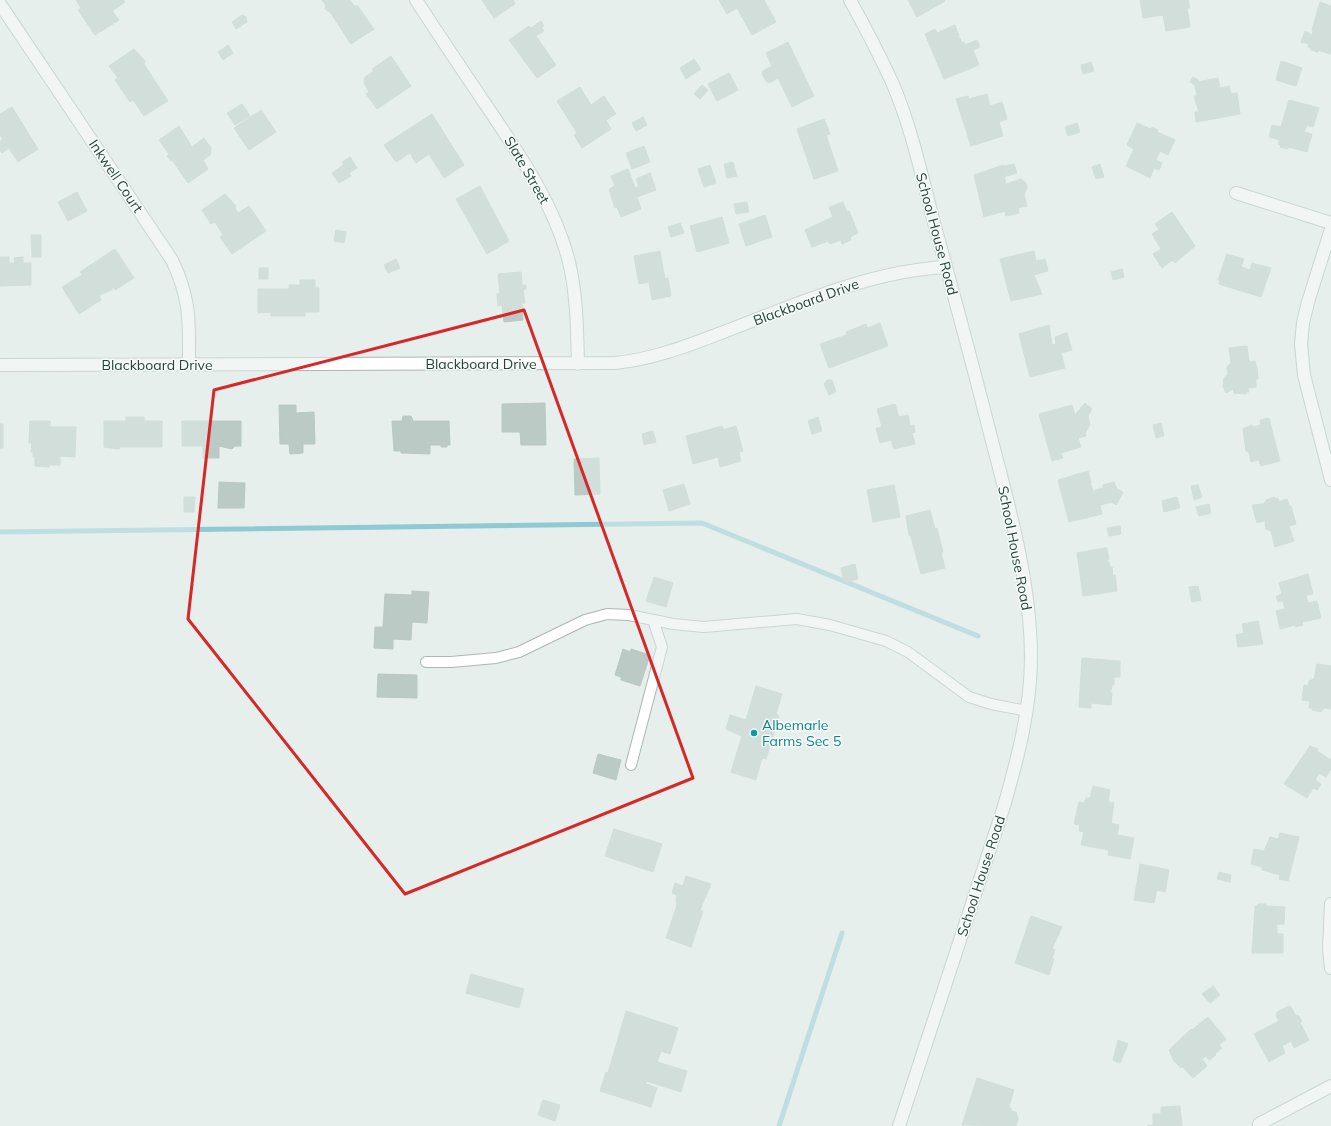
<svg xmlns="http://www.w3.org/2000/svg" width="1331" height="1126" font-family="Mulish,sans-serif">
<rect width="100%" height="100%" fill="#e6efeb"/>
<g fill="none" stroke-linecap="round" stroke-linejoin="round">
<path stroke="#8ec9d4" stroke-width="5" d="M0 532 702 523 978 636
M779 1126 842 933"/>
</g>
<path fill="#bbcac4" stroke="#b8c9c2" d="M76 0H123L125 2 112 11 119 20 95 35 78 10 81 8Z
M322 0H350L355 7 357 5 374 29 351 44 330 12 325 9 326 6Z
M482 0H513L515 4 494 18Z
M719 0H764L776 22 752 35 737 8 727 14Z
M908 0H944L945 1 917 17Z
M1140 0H1188L1190 8H1187L1190 27 1166 31 1163 15 1143 18Z
M1320 2 1331 6V54L1318 50V52L1311 50V48L1308 47 1309 44 1301 42 1305 31 1312 35 1313 31 1312 30Z
M242 15 246 17 247 22 236 29 232 22Z
M541 21 544 26 541 27 544 31 536 36 556 65 537 78 509 40 529 26 531 28Z
M955 25 959 36 957 37 960 38 962 43 964 42 965 45 977 40 980 47 973 50 979 65 944 79 925 34 935 29 937 33Z
M788 42 814 96 792 107 778 78 769 83 766 81 762 74 763 71 772 66 766 53Z
M228 45 233 53 223 60 218 52Z
M134 49 145 61 144 64 168 101 144 116 133 100 130 102 115 80 118 78 109 66Z
M391 56 411 86 377 109 366 94 369 92 364 83 365 77 374 71 372 69Z
M694 59 701 69 686 79 680 68Z
M1281 61 1302 68 1296 86 1276 80Z
M1091 62 1094 71 1083 74 1081 65Z
M729 73 738 90 717 101 708 84Z
M1193 77 1198 80V82L1218 78 1220 88 1229 86 1231 94 1237 93 1240 114 1196 122 1195 112H1199L1194 96H1197L1195 85 1190 82Z
M702 85 708 90 700 99 694 94Z
M580 87 591 105 604 96 616 114 606 120 611 129 582 148 574 135 577 133 557 101Z
M987 94 990 106 1002 102 1007 119 999 122 1003 136 971 146 956 99 968 96 969 99Z
M1289 100 1319 108 1313 127 1307 125 1304 132 1312 134 1307 152 1288 147V149L1280 147 1281 145 1278 144 1280 140 1269 137 1272 125 1281 127Z
M242 104 250 116 235 125 227 113Z
M12 107 38 149 18 162 9 148 2 153 0 150V141L3 139 0 135V114Z
M261 110 276 132 249 150 234 128Z
M432 114 464 165 444 178 429 154 416 163 410 153 396 162 384 145Z
M643 117 647 125 636 131 632 123Z
M824 119 830 134 826 135 838 171 814 179 797 129Z
M1077 123 1080 132 1068 136 1065 127Z
M1137 123 1151 129 1152 127 1158 130 1157 132 1175 140 1168 155 1160 151 1156 160 1162 163 1159 170 1154 168 1150 178 1126 166 1134 149 1127 145Z
M179 126 192 147 204 138 211 148 210 155 203 160 208 169 188 183 172 160 171 161 167 156 169 154 159 140Z
M644 146 650 162 632 169 626 153Z
M350 157 357 168 349 173 342 162Z
M733 162 737 176 727 178 724 164Z
M1014 164 1017 173 1007 176 1004 166Z
M1100 164 1104 177 1096 179 1092 167Z
M343 165 351 176 339 183 332 173Z
M710 165 716 183 704 187 698 169Z
M1003 165 1006 177H1004L1006 184 1021 179 1026 183 1027 188 1024 195 1027 206 1018 208 1019 213 1006 216 1005 211 984 217 974 175Z
M628 169 635 188 639 186 636 179 650 173 656 190 637 197 641 209 621 217 617 207 615 208 609 189 615 186 611 176Z
M480 186 509 241 487 254 456 199Z
M77 192 87 211 68 221 58 202Z
M225 194 236 206 235 208 238 213 249 206 266 231 232 254 220 237 223 235 215 222 211 224 202 210Z
M747 202 749 212 736 214 734 204Z
M843 202 847 212 849 211 858 233 850 237 851 240 842 244 841 240 830 244 828 241 812 247 805 230 833 217 829 207Z
M1172 212 1195 246 1175 263 1174 261H1171L1162 268 1153 254 1161 249 1152 234 1159 229 1155 224Z
M765 215 772 237 746 246 739 224Z
M722 217 729 243 697 252 690 226Z
M680 223 684 233 671 237 668 227Z
M336 230 346 232 344 243 334 241Z
M31 235H41V257H32Z
M115 249 134 278 115 290 113 286 112 290 99 295 101 300 79 314 62 287 82 275 80 272Z
M660 251 665 279 668 278 671 296 652 300 649 282 639 284 634 256Z
M1034 251 1036 261 1045 259 1048 271 1034 275 1042 294 1011 301 1000 259Z
M1227 254 1244 259 1241 267 1250 270 1252 263 1271 268 1261 297 1219 284 1220 281 1218 280Z
M0 257H9V263H15L14 258 23 257V263H31V285L0 286Z
M396 259 400 268 388 273 384 265Z
M259 268H268V279H259Z
M1122 269 1124 277 1113 280 1111 272Z
M521 272 522 285H526V289L523 290 525 303H522L523 320 504 322 502 305 498 306 497 294 500 293 498 274Z
M300 280H315V288H319V312H305V316H271V312L258 313V289H289V285H300Z
M880 323 888 346 829 368 820 344 847 335 846 332 866 324 867 328Z
M1049 325 1052 345 1056 344 1055 337 1067 333 1072 350 1061 353 1065 368 1030 377 1019 334Z
M1247 346 1249 362 1255 361 1257 368 1258 379H1256V387L1248 388 1249 392H1246V394L1234 393 1233 389 1226 393 1223 386 1224 378 1228 374 1227 367 1231 363 1229 348Z
M827 380H832L836 392 829 395 824 384Z
M545 403 546 445H521L520 432H502V404Z
M1085 403 1092 409 1088 416 1090 425 1085 433 1086 436 1078 438 1081 447 1061 453 1063 458 1052 461 1039 414 1072 405 1075 415Z
M895 404 899 417 908 415 910 426 914 425 915 432 912 433 915 444 894 449 891 440 880 443 876 428 882 427 877 409Z
M279 405H296V413L314 412 315 444H303V453L290 454 289 444H280Z
M403 416H411L413 421H449L450 445H447V447H441V445H430V454L401 453V451H394L392 421H402Z
M126 417H144V421H162V447H120L119 449 104 447V421H126Z
M818 417 822 431 812 434 808 421Z
M1269 418 1280 461 1261 466 1259 460 1251 462 1249 452 1246 451 1243 429 1252 425 1253 427 1261 425 1260 420Z
M30 421H50V427H76L75 457 60 456V465H49V467L35 466V457H33V452H31L32 443H29Z
M182 421H241V446H235L232 449 219 446V458H203V446H182Z
M1161 423 1164 436 1156 438 1153 425Z
M0 424H3V448H0Z
M722 426 723 430 736 426 743 451 739 452 741 461 720 467 718 457 693 464 686 436Z
M653 431 656 442 644 445 642 434Z
M599 458 600 494 575 495 574 459Z
M1088 471 1091 483 1089 485H1091L1093 491 1103 488V485L1114 482 1117 489 1123 492 1116 505 1112 502 1100 505 1102 514 1069 522 1058 480Z
M219 482 245 483 244 508H218Z
M684 484 690 504 669 511 663 490Z
M894 485 900 517 873 522 867 490Z
M1198 485 1202 497 1194 500 1191 486Z
M184 497H195L194 512H184Z
M1177 497 1180 508 1164 512 1162 501Z
M1274 497 1275 499 1278 498 1279 502 1287 499 1289 506H1291L1296 524 1289 526 1294 541 1275 547 1271 531 1266 529 1265 523 1266 520 1257 523 1252 505 1264 504 1266 500Z
M1209 504 1211 513 1199 516 1196 507Z
M930 510 935 529 937 528 943 552H941L945 568 921 574 911 537 909 535 906 516Z
M1120 526 1121 534 1109 536 1107 528Z
M1104 548H1107L1109 559 1107 560V562H1109L1110 567H1112L1113 576 1115 575 1117 591 1083 596 1077 553Z
M855 564 858 579 844 582 841 568Z
M1308 574 1313 594 1306 595 1308 603 1317 601 1321 618 1302 622 1303 625 1295 627V625L1280 629 1276 611 1285 609 1283 601 1278 602 1276 596 1282 594 1279 583Z
M654 577 673 583 666 607 646 601Z
M1198 586 1201 600 1192 602 1189 587Z
M412 591 429 592 427 623 412 622 411 640 393 639V649L374 648 375 627H383L385 594 412 595Z
M1258 621 1263 644 1238 647 1236 635 1244 633 1242 624Z
M623 649 630 652 631 649 650 655 640 686 621 680V677L615 675Z
M1082 658 1120 661V677H1114V685H1112L1111 691H1110L1112 693 1111 705 1091 703V708L1079 707Z
M1317 664 1331 666V709L1324 708 1321 712 1312 710V708H1309L1310 701 1302 700 1304 685 1308 686 1309 681 1314 679Z
M378 674 417 675V698L377 697Z
M756 686 782 694 776 714 779 716 766 759 762 758 756 780 731 772 742 736 726 729 730 715 746 720Z
M1310 746 1318 749 1317 751 1331 760V769L1326 777 1319 773 1315 780 1321 784 1317 790 1313 788 1307 798 1284 784Z
M598 754 621 760 616 780 593 773Z
M1093 786 1110 790 1108 802 1114 803 1111 823 1119 825 1117 835 1134 838 1130 859 1108 855 1109 850 1081 845 1084 832 1079 831 1080 825 1074 824 1079 802 1084 803 1086 798H1090Z
M614 829 662 844 653 872 605 856Z
M1280 833 1299 837 1288 881 1279 879 1280 875 1262 870V867L1251 864 1254 849 1264 851 1270 837 1278 839Z
M1140 864 1169 870 1165 892 1157 890 1154 903 1134 900Z
M1219 872 1231 875 1230 882 1217 879Z
M686 876 711 884 700 910 703 911 691 947 666 938 677 905 676 900 677 895 672 893 675 883 683 886Z
M1258 904H1266V906L1285 907 1284 924H1277V934H1283V953H1252L1255 906H1258Z
M1031 916 1062 927 1052 949 1055 950 1052 958 1054 959 1049 975 1015 963Z
M471 974 524 989 519 1008 466 993Z
M1213 986 1220 995 1210 1003 1202 994Z
M1289 1006 1291 1007 1296 1016 1298 1015 1302 1021 1300 1023 1309 1040 1294 1048 1291 1041 1282 1046 1285 1053 1269 1062 1254 1034 1279 1021 1276 1016 1277 1012Z
M626 1011 678 1028 670 1054 661 1051 657 1062 687 1071 681 1092 646 1081V1084L657 1088 651 1107 600 1091 606 1072 608 1073Z
M1208 1017 1226 1039 1219 1045 1222 1048 1215 1054 1216 1055 1209 1060 1206 1056 1202 1059 1207 1066 1193 1078 1182 1066 1181 1068 1174 1061 1169 1050 1191 1029 1192 1030Z
M1118 1040 1128 1044 1120 1063 1113 1060Z
M977 1078 1014 1090 1009 1106 1012 1111 1016 1112 1018 1119 1016 1126 962 1125Z
M543 1100 560 1105 555 1121 538 1115Z
M1180 1106 1182 1126H1147L1153 1125V1114H1161V1107Z"/>
<g fill="none" stroke-linecap="round" stroke-linejoin="round">
<defs>
<path id="service" d="M426 662H451L496 658 519 652 585 620 607 614 629 615 673 624 704 627 797 619 830 625 886 641 908 652 969 697 991 704 1027 711
M631 765 662 647 653 620"/>
<path id="minor" d="M416 0C440 37 465 74 490 111 521 157 553 203 568 258 577 293 577 328 578 364
M850 0C865 27 879 54 892 82 911 126 921 173 933 219 950 281 967 343 983 406 1003 486 1031 574 1031 657 1031 708 1018 757 1004 806L899 1126
M0 4 172 260C191 300 189 322 189 364
M1236 193 1331 223
M1331 229 1308 302 1303 323 1301 344 1304 375 1331 480
M0 365 615 363C657 359 694 343 734 328 802 302 872 271 946 267
M1331 904 1329 949 1331 968
M1259 1124 1331 1086"/>
</defs>
<use href="#service" stroke="#a8b8b2" stroke-width="12"/>
<use href="#minor" stroke="#a8b8b2" stroke-width="14"/>
<use href="#service" stroke="#fff" stroke-width="10"/>
<use href="#minor" stroke="#fff" stroke-width="12"/>
</g>
<path d="M0 0H1331V1126H0ZM524 310 693 778 405 894 188 619 214 390Z" fill="#e6efeb" fill-opacity=".55" fill-rule="evenodd"/>
<path fill="none" stroke="#d62828" stroke-width="3" stroke-linejoin="round" d="M524 310 693 778 405 894 188 619 214 390Z"/>
<circle fill="#0f9aa8" stroke="#f7fbf9" stroke-width="1.5" cx="754" cy="733" r="4"/>
<g text-anchor="middle" dominant-baseline="central" stroke-width="3" stroke-linejoin="round" paint-order="stroke">
<g font-size="14" fill="#24423a" stroke="#f7fbf9">
<text transform="translate(527 170) rotate(60)">Slate Street</text>
<text transform="translate(116 176) rotate(56)">Inkwell Court</text>
<text transform="translate(937 234) rotate(75)">School House Road</text>
<text transform="translate(806 302) rotate(-20)">Blackboard Drive</text>
<text x="481" y="364">Blackboard Drive</text>
<text x="157" y="365">Blackboard Drive</text>
<text transform="translate(1015 548) rotate(79)">School House Road</text>
<text transform="translate(981 876) rotate(-72)">School House Road</text>
</g>
<g font-size="14" fill="#0d838f" stroke="#f7fbf9" text-anchor="start">
<text x="762" y="725">Albemarle<tspan x="762" dy="16">Farms Sec 5</tspan></text>
</g>
</g>
</svg>
